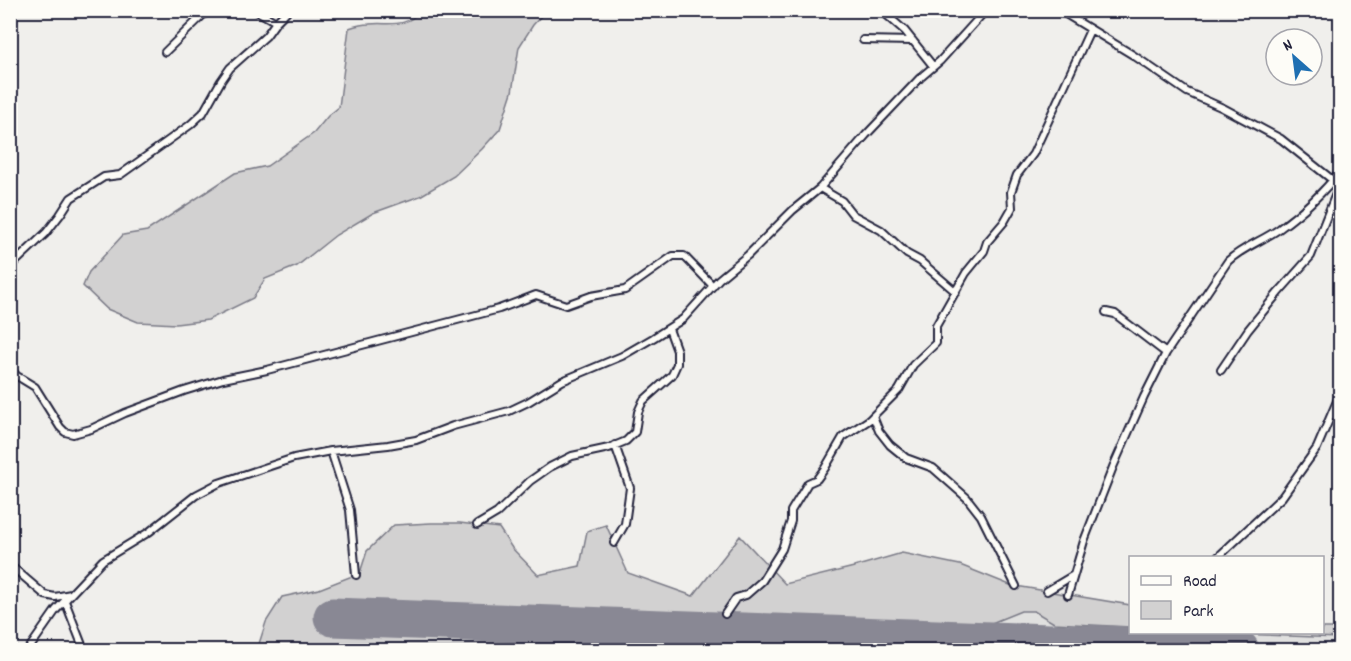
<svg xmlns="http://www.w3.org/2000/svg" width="1351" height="661" font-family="Dekko,sans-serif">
<rect width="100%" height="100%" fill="#f0efec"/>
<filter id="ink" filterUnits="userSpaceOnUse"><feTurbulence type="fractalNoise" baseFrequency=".0167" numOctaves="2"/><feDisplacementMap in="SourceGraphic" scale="12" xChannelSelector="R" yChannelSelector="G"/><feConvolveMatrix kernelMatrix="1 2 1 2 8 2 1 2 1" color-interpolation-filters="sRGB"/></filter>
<g filter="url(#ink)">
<path fill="#e0e0df" d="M334 603 971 626 989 624 1021 611H1034L1054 623 1130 627V632L1213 633 1340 638V650H1028L558 632H382L328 627Z"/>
<path fill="#d2d1d1" stroke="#7a7a86" stroke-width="1.5" d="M420 11H546L533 25 519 47 512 92 500 129 482 149 454 176 420 196 373 213 336 235 297 266 265 279 253 298 208 320 176 324 138 322 107 309 83 286 89 272 123 235 147 231 235 173 267 166 314 133 328 116 339 107 349 28C355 26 362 24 369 24 389 22 405 29 420 11Z
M431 523H460L499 528 512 548 538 575 580 566 587 531 606 525 628 573 693 596 740 536 785 584 854 567 902 553 960 565 1010 585 1130 605V627L1054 623 1034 611H1021L989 624 971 626 335 603 328 627 382 632H558L1028 650H257L266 622 282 597 319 589 360 573 367 551 394 525Z
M1323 628H1340V638L1213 633 1322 632Z"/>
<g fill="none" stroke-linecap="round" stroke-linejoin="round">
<path stroke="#898894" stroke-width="39" d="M333 617 1240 650"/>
<defs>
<path id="minor" d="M255 10 276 22 288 10
M881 10 905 31 933 66
M1059 10 1133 55 1187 92 1223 108 1281 139 1340 186
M863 40 913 41
M165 52 208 10
M820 188 842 201 853 215 881 230 907 254 920 261 956 292
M10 267 46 233 60 215 71 198 104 177 120 175 190 125 203 113 221 81 230 68 266 36 276 22
M1106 312 1115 314 1166 353
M10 369 17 376 35 387 60 427 65 432 73 434 91 429 125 413 184 391 223 379 267 370 499 309 536 295 566 305 591 296 625 290 673 256H684L713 286
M1221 370 1248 330 1278 293 1311 256 1339 186
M873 416 879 431 890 445 906 458 933 468 967 498 981 516 1016 586
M331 451 350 510 356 575
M477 525 497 513 530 481 550 467 572 456 609 448 626 441 635 432 638 412 643 401 672 375 677 364V351L669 329
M614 543 625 524 630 488 615 445
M1217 558 1282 497 1317 448 1340 394
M10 565 45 595 55 597 71 594 103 560 149 532 196 495 219 483 294 458 331 451 388 445 416 440 453 426 509 411 528 402 562 381 622 356 653 338 683 319 719 279 748 255 793 210 820 188 866 135 920 78 940 61 986 10
M1047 591 1072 576
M1068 595 1084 541 1113 467 1144 397 1166 353 1228 261C1243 247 1262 241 1279 229 1301 213 1324 192 1340 171
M65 601 84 650
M725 614 736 598 746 595 762 581 782 549 791 521V511L808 483 817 479 825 468 843 437 869 420 899 390 913 365 936 343V326L966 273 984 251 987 242 1004 222 1012 208 1011 192 1017 175 1033 154 1090 30
M10 650H14
M28 650 56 610 71 594"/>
</defs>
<use href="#minor" stroke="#22223b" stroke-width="10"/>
<use href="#minor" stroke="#fdfcf7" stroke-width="6"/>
</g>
</g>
<rect width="1351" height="661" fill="none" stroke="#fdfcf7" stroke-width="36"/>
<rect x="18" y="18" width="1315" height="625" fill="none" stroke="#22223b" stroke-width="2" filter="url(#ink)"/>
<rect x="1129" y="556" width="195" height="78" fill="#fdfcf7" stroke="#a5a5ac" stroke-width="1.5"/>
<rect x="1141" y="576" width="30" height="9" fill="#fdfcf7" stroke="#a5a5ac" stroke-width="1.5"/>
<text x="1183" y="586" font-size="18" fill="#22223b">Road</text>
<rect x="1141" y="601" width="30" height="18" fill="#d2d1d1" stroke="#a5a5ac" stroke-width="1.5"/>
<text x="1183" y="616" font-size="18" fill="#22223b">Park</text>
<g transform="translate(1294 57) rotate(332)"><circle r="28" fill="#fdfcf7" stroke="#a5a5ac" stroke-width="1.5"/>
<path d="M0-4.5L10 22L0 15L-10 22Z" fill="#1f6fb2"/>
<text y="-9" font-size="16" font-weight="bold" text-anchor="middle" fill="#22223b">N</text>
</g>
</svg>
